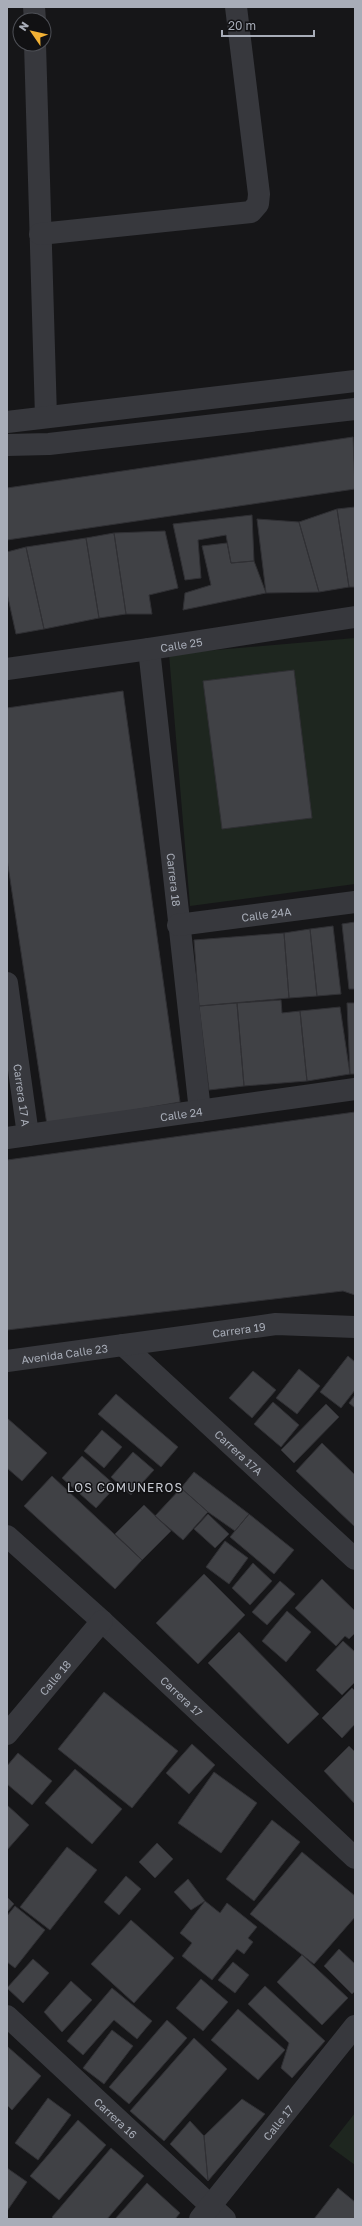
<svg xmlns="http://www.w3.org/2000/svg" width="362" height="2226" font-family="'Golos Text',sans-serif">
<rect width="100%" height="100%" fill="#161618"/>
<path fill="#1e261f" d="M355 638V884L190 906 169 654Z
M355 2113V2165L329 2146Z"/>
<path fill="#404145" stroke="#303034" d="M353 437 355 489 7 540V488Z
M355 507V587H349L337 509Z
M337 509 349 587 319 592 299 522Z
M252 515 254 561 231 563 226 535 198 540 201 578 185 580 173 524Z
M257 519 299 522 319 592 266 593Z
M165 531 178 588 149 595 152 614H126L114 533Z
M114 533 126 614 99 618 86 538Z
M86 538 99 618 44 629 26 547Z
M227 543 231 563 254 561 266 593 183 610 185 593 211 585 202 546Z
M26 547 44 629 16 634 7 593V552Z
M294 670 312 818 222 829 203 681Z
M123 691 180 1102 47 1125 7 859V708Z
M355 922V989H349L342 924Z
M333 926 341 994 317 996 310 929Z
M310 929 317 996 289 998 284 933Z
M284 933 289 998 199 1006 194 940Z
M281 1000 282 1013 300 1011 307 1081 244 1086 237 1003Z
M237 1003 244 1086 209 1090 199 1006Z
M347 1003H355V1074H350Z
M340 1007 350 1074 307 1081 300 1011Z
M355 1112V1295L343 1291 7 1330V1160Z
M348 1356 355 1362V1390L341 1408 320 1392Z
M299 1369 320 1386 297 1414 276 1398Z
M253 1371 276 1390 252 1418 229 1398Z
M116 1394 178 1447 161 1467 98 1414Z
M355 1395V1408L349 1403Z
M273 1402 299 1425 281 1447 254 1424Z
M326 1404 339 1417 294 1463 281 1450Z
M7 1418 47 1453 22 1481 7 1468Z
M102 1430 122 1447 104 1468 84 1451Z
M322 1443 355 1475V1527L296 1471Z
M133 1452 154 1470 131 1495 111 1477Z
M82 1456 116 1486 96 1508 62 1478Z
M194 1472 249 1514 235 1531 208 1512 181 1488Z
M52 1476 142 1560 115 1589 24 1506Z
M181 1488 208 1512 183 1540 155 1516Z
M144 1505 171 1531 142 1560 115 1534Z
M208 1514 229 1534 215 1548 194 1529Z
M249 1514 294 1550 274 1574 230 1537Z
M225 1541 248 1558 229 1584 206 1567Z
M253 1563 272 1581 250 1605 232 1588Z
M204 1574 245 1615 198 1664 156 1623Z
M322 1579 355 1611V1633L349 1639 345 1636 336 1646 295 1608Z
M280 1581 295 1594 267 1625 252 1612Z
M287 1611 311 1632 286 1662 262 1641Z
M239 1632 319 1714 288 1744 208 1663Z
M343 1641 355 1652V1682L342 1695 316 1670Z
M352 1688 355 1691V1724L342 1738 322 1718Z
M104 1692 178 1751 132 1808 58 1749Z
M192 1744 215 1765 189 1794 166 1773Z
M349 1746 355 1752V1804L324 1771Z
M18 1753 52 1781 32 1805 7 1784V1766Z
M75 1769 122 1809 92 1844 45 1803Z
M214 1772 257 1803 221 1853 178 1823Z
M7 1805 29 1825 7 1850Z
M272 1820 300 1842 254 1901 226 1879Z
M157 1843 173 1859 155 1878 139 1862Z
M67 1847 97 1870 50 1930 20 1907Z
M302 1852 355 1896V1917L314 1964 250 1914Z
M126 1876 141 1889 119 1915 104 1902Z
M188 1879 205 1901 191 1910 174 1892Z
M7 1897 14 1904 7 1912Z
M205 1901 220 1913 227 1903 257 1927 248 1938 253 1942 244 1954 237 1949 212 1980 182 1956 192 1943 180 1933Z
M15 1906 45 1930 15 1968 7 1962V1916Z
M131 1920 174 1958 134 2003 91 1964Z
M339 1949 355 1964V1991L352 1994 324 1966Z
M302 1955 348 1998 322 2025 277 1982Z
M33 1959 49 1973 23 2003 7 1988Z
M233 1962 249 1975 235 1993 218 1980Z
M201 1979 228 2002 203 2031 176 2008Z
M71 1981 92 2000 62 2032 44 2012Z
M265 1986 325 2041 292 2078 281 2068 289 2043 248 2004Z
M112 1988 152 2021 137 2039 114 2020 83 2055 67 2041Z
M238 2009 285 2050 258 2080 211 2040Z
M167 2020 187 2038 129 2104 109 2087Z
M112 2030 133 2046 104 2084 83 2068Z
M194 2038 227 2069 164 2141 130 2111Z
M8 2047 41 2076 12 2110 7 2105Z
M48 2098 71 2115 38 2160 15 2143Z
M242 2099 265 2114 208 2181 204 2136Z
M78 2120 106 2145 59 2200 30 2176Z
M190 2121 204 2136 208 2181 170 2144Z
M111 2148 144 2176 107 2219H54L52 2217Z
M7 2168 27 2182 7 2211Z
M147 2183 180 2213 175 2219H115Z
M338 2188 355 2202V2219H314Z"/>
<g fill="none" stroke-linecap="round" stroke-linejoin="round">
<g stroke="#37383d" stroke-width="22">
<path d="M34 7 35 20"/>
<path d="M35 44 46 417"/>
<path d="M40 234 251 212 258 204 259 194 236 7"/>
<path d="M7 422 355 381"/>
<path d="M7 445 49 444 355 409"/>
<path id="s1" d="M149 649 200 1111"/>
<path id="s2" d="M7 669 149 649 355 617"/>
<path id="s3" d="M178 925 355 902"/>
<path id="s4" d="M7 983 28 1135"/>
<path id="s5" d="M7 1138 355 1089"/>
<path id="s6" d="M123 1345 355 1559"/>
<path id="s7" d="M7 1361 276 1324 355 1327"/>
<path id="s8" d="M7 1536 102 1621 355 1858"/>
<path id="s9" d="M7 1734 102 1621"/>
<path id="s10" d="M7 2016 225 2219"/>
<path id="s11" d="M200 2219 355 2026"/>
</g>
</g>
<g text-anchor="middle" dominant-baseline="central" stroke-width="3" stroke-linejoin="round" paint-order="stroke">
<g font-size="11" fill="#a8adb8" stroke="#111113">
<text stroke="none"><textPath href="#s2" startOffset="176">Calle 25</textPath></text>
<text stroke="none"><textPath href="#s1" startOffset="232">Carrera 18</textPath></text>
<text stroke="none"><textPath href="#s3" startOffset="89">Calle 24A</textPath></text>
<text stroke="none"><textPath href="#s4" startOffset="113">Carrera 17 A</textPath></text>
<text stroke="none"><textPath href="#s5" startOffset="176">Calle 24</textPath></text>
<text stroke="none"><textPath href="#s7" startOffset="234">Carrera 19</textPath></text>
<text stroke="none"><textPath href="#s7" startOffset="58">Avenida Calle 23</textPath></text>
<text stroke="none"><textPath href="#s6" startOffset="158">Carrera 17A</textPath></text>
<text stroke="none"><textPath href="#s9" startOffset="74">Calle 18</textPath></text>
<text stroke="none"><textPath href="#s8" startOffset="237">Carrera 17</textPath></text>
<text stroke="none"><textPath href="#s10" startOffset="149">Carrera 16</textPath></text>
<text stroke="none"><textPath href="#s11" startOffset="124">Calle 17</textPath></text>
</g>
<g font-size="12" letter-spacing="1" fill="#c9ccd4" stroke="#111113">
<text x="125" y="1487">LOS COMUNEROS</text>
</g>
</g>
<rect width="362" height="2226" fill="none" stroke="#a8adb8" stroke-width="16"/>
<g transform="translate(32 32) rotate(304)"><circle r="19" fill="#111113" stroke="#4d4f55"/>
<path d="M0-3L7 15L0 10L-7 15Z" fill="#f2b134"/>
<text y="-6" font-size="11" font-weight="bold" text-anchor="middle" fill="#a8adb8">N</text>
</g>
<path d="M222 30v6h92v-6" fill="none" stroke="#a8adb8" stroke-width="2"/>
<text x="228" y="30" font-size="12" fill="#a8adb8" stroke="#111113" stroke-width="3" paint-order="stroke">20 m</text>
</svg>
